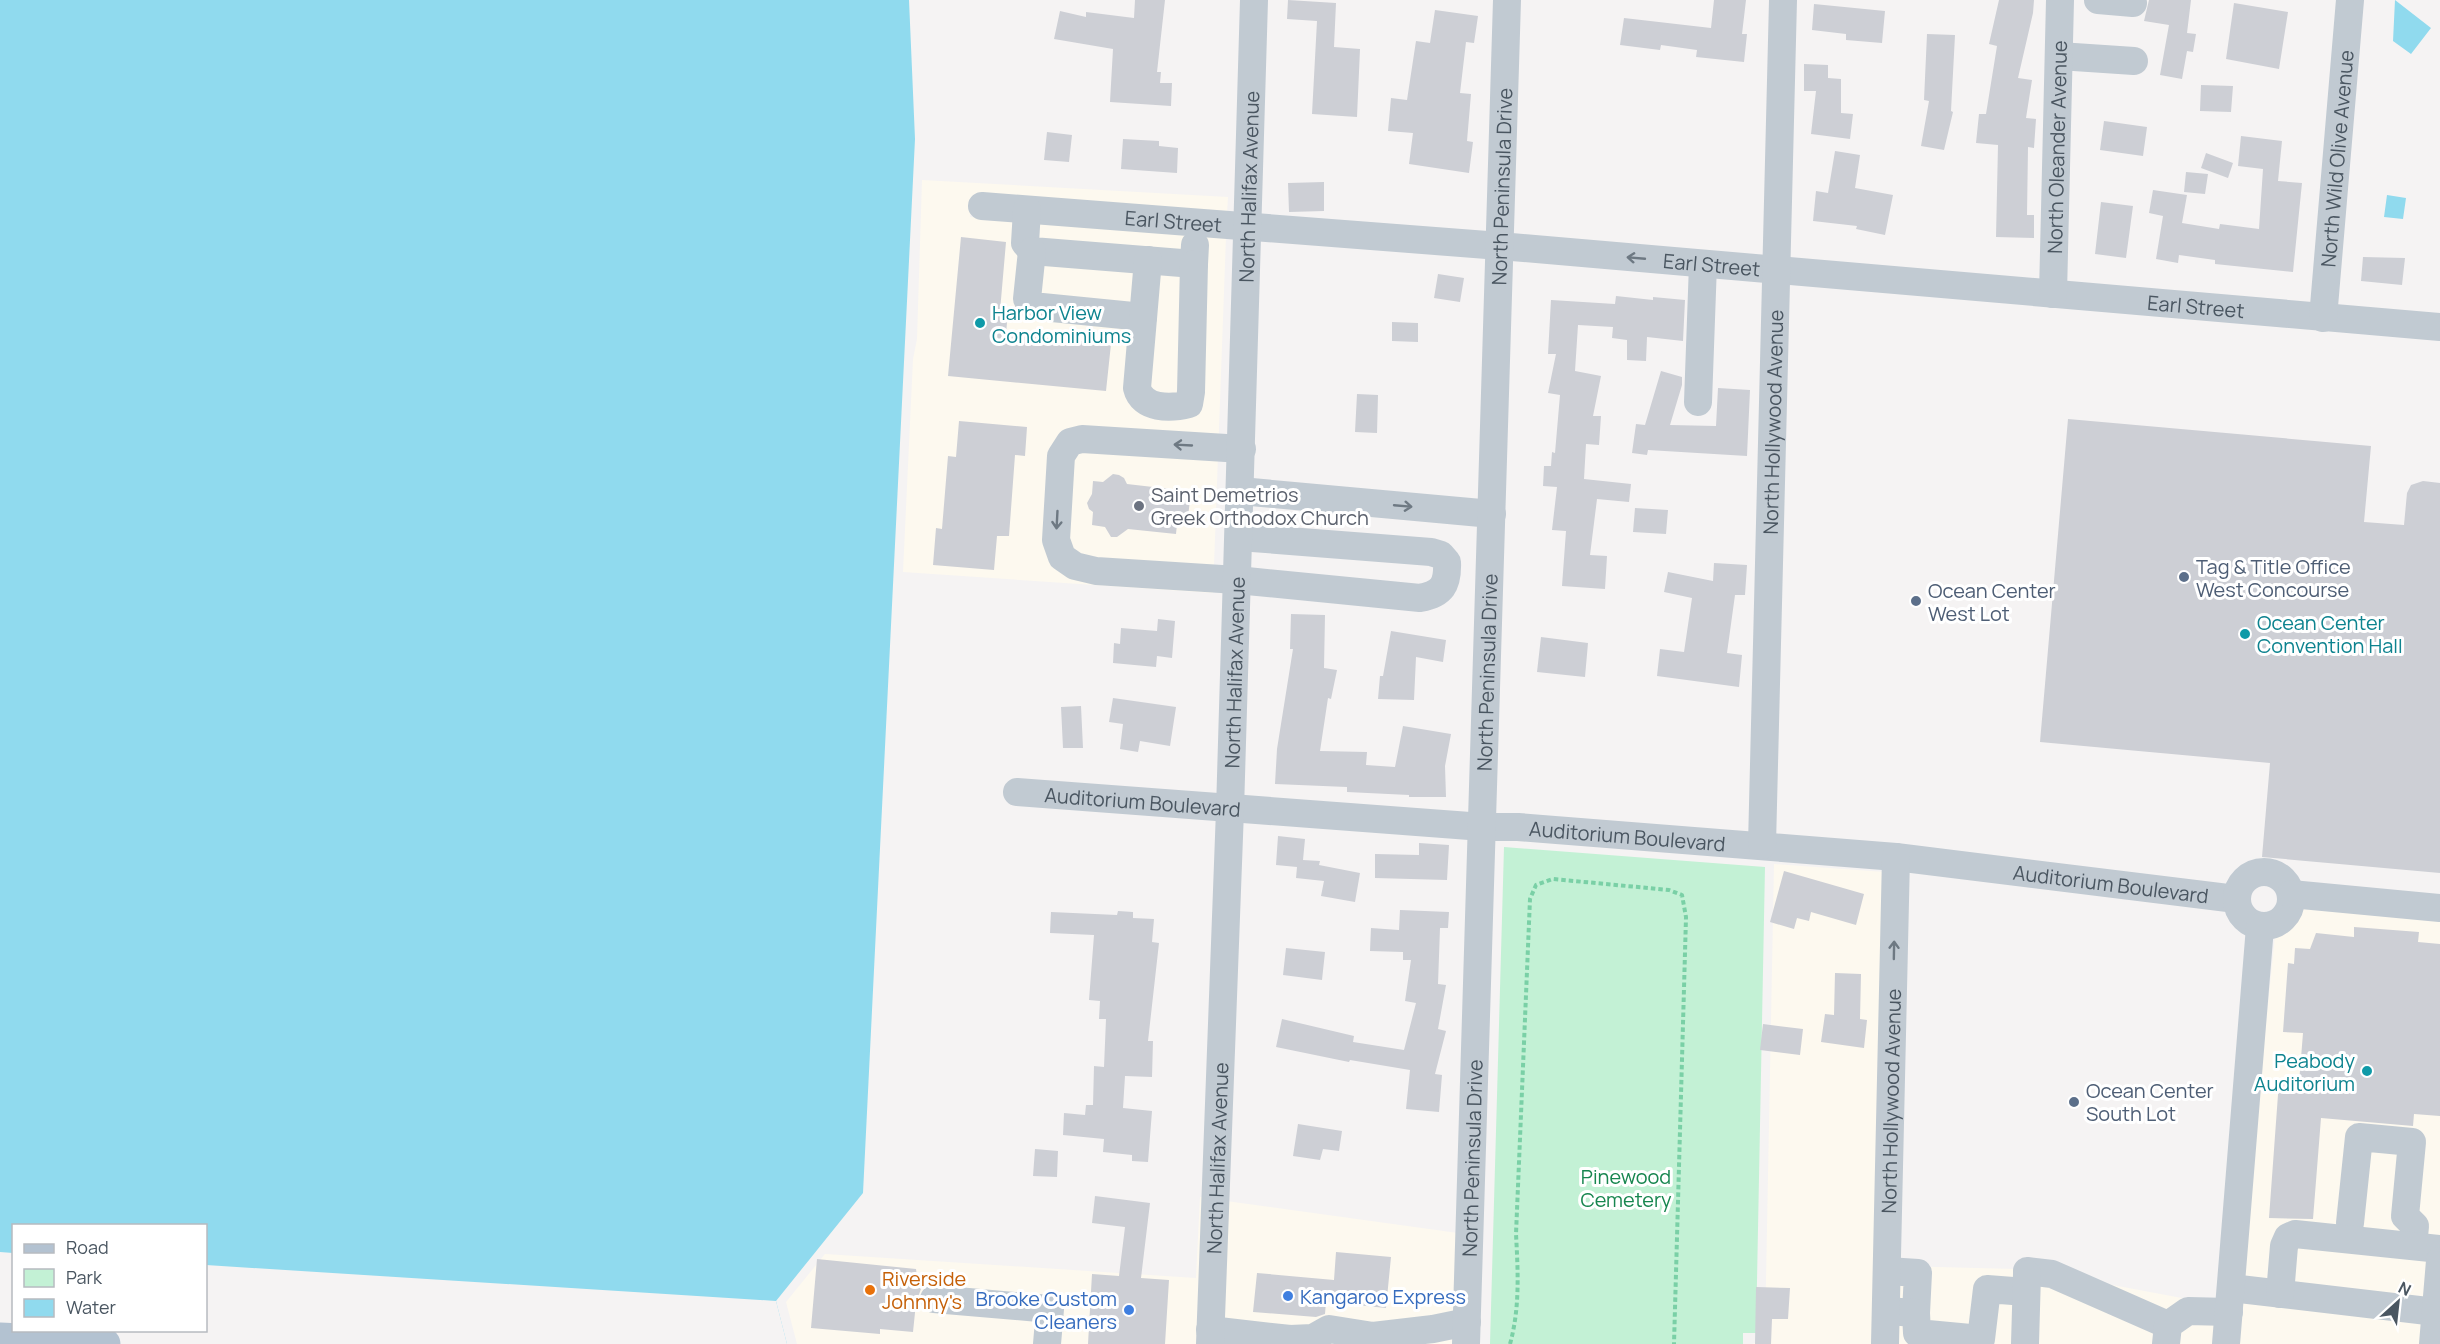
<svg xmlns="http://www.w3.org/2000/svg" width="2440" height="1344" font-family="Manrope,sans-serif">
<rect width="100%" height="100%" fill="#f5f3f3"/>
<path fill="#fdf9ef" d="M922 180 1228 197 1227 214 974 194 970 217 1226 237 1213 593 903 572 913 359 917 339Z
M1774 864 1885 872 1874 1344H1752L1758 1342 1765 1332Z
M2301 907 2440 919V1344H2237L2253 1150 2275 936 2292 925Z
M1200 1197H1205L1199 1344H797L786 1302 825 1254 1196 1278Z
M1226 1201 1458 1233 1453 1344H1220Z
M1897 1266 2016 1269 2014 1344H1895Z
M2038 1271 2219 1305 2215 1344H2036Z"/>
<path fill="#c3f1d5" d="M1504 847 1765 867 1756 1333H1743V1344H1490Z"/>
<path fill="#90daee" fill-rule="evenodd" d="M0 0H909L915 139 863 1193 776 1301 787 1344H0ZM14 1226H206V1330H14Z
M2395 0 2431 28 2411 54 2393 41Z
M2387 195 2406 198 2403 219 2384 217Z"/>
<path fill="#f5f3f3" d="M0 1252 13 1253 14 1330H206V1265L776 1301 787 1344H0Z"/>
<path fill="#cdcfd5" d="M1135 0H1165L1157 72H1161L1160 83H1172L1171 106 1110 102 1113 49 1054 39 1060 11 1086 17V12L1134 18Z
M1288 0 1336 3 1334 47 1360 49 1357 117 1312 114 1317 21 1287 19Z
M1714 0H1746L1742 34H1747L1744 62 1696 57 1697 50 1661 45 1660 50 1620 45 1624 18 1711 28Z
M1999 0H2034L2033 13 2018 78 2032 80 2026 118 2036 119 2034 148 2028 147 2027 215H2034V238L1996 237 1998 145 1976 143 1979 114H1986L1997 46 1989 44Z
M2149 0H2191L2187 33 2196 34 2193 52 2187 51 2182 79 2160 75 2169 25 2144 21Z
M2234 3 2288 12 2279 69 2226 59Z
M1814 4 1885 11 1882 43 1846 40V34L1812 30Z
M1435 10 1478 16 1474 43 1466 42 1460 93 1471 94 1467 141 1473 142 1469 173 1409 164 1413 133 1388 131 1391 98 1407 100 1416 41 1430 43Z
M1927 34 1955 35 1951 111 1953 112 1944 150 1921 146 1929 101 1924 100Z
M1804 64 1828 65V78L1841 79V113L1853 114 1850 139 1811 134 1816 91H1804Z
M2201 85 2233 86 2231 112 2200 111Z
M2104 121 2147 127 2143 156 2100 150Z
M1047 132 1072 135 1069 162 1044 160Z
M2241 136 2282 141 2278 181 2302 183 2293 272 2215 264V260L2179 255 2178 263 2156 259 2163 216 2149 213 2153 190 2187 195 2182 223 2219 229 2220 224 2259 229 2263 169 2238 166Z
M1123 139 1159 141V146L1178 148 1177 173 1121 169Z
M1835 151 1860 155 1855 188 1893 195 1885 235 1856 229 1857 226 1813 221 1816 191 1828 193Z
M2206 153 2233 163 2228 178 2201 168Z
M2186 172 2208 174 2205 194 2184 192Z
M1324 182V211L1289 212 1288 183Z
M2101 202 2133 206 2126 258 2095 254Z
M961 237 1006 242 1000 311H1008L1006 334 1111 344 1106 391 948 376Z
M2363 257 2405 258 2402 285 2361 281Z
M1438 274 1464 278 1460 302 1434 298Z
M1616 296 1653 300V297L1685 300 1683 341 1647 337 1646 361 1627 360V340L1612 338 1613 327 1578 325 1575 371 1601 376 1593 416H1601L1599 445 1586 444 1584 479 1631 484 1629 502 1597 499 1590 555 1607 556 1605 589 1562 586 1566 531 1552 530 1557 487 1543 486 1544 466H1551L1552 452 1555 453 1560 395 1548 393 1556 354H1548L1551 300 1615 304Z
M1392 322 1418 323V342L1392 341Z
M1661 371 1682 377V385L1670 425 1716 426 1718 388 1750 390 1747 456 1648 450 1647 455 1632 453 1636 424 1645 425Z
M1357 394 1378 395 1377 433 1355 432Z
M2068 419 2371 446 2364 522 2404 525 2407 493 2411 485 2423 481 2440 483V873L2262 857 2270 763 2040 742Z
M959 421 1027 427 1025 456 1015 455 1009 536H997L994 570 933 565 936 528 942 529 948 456 956 457Z
M1113 474 1119 475 1124 478 1127 484 1179 490 1178 499 1190 500 1187 525 1177 524 1176 534 1128 529 1117 537H1111L1105 527 1092 525 1093 512 1089 509 1087 503 1092 494 1093 481 1103 482Z
M1635 508 1668 510 1666 534 1633 532Z
M1714 563 1747 565 1745 595H1735L1727 653 1742 655 1739 687 1657 676 1660 649 1684 652 1692 598 1664 592 1668 572 1713 581Z
M1291 614 1325 615 1324 668 1337 670 1331 699 1328 698 1320 751 1367 752 1366 765 1395 767 1403 726 1451 734 1445 766 1446 797H1409V795L1347 792V787L1275 784 1277 749 1293 649H1290Z
M1158 619 1175 621 1172 658 1157 656 1156 667 1113 663 1114 643 1120 644 1121 628 1157 631Z
M1391 631 1446 640 1443 662 1416 657 1414 700 1378 699 1380 676H1383Z
M1541 637 1588 643 1585 677 1537 672Z
M1113 698 1176 707 1170 746 1140 741 1138 752 1120 749 1123 724 1109 722Z
M1081 706 1083 748H1063L1061 707Z
M1278 836 1305 839 1303 860 1320 861 1319 865 1360 873 1355 902 1321 896 1324 881 1296 878 1297 867 1276 865Z
M1419 843 1449 845 1447 880 1375 878V854L1419 855Z
M1784 871 1864 894 1856 925 1811 912 1809 921 1797 918 1794 929 1770 922Z
M1400 910 1449 912 1448 928H1440L1438 984 1446 985 1438 1029 1446 1031 1435 1074 1442 1075 1439 1112 1406 1109 1410 1070 1350 1060 1349 1062 1276 1047 1282 1019 1354 1036 1353 1042 1404 1050 1416 1003 1405 1001 1411 960H1403V952L1370 951 1371 928 1399 930Z
M1118 911 1133 912V918L1154 919 1152 942 1159 943 1148 1041H1153L1152 1077 1125 1076 1123 1108 1152 1111 1148 1162 1132 1161V1155L1103 1152 1104 1139 1063 1135 1064 1113 1085 1115 1086 1105H1093L1094 1066 1104 1067 1106 1019H1099L1100 1001 1089 1000 1094 935 1050 933 1051 912 1117 915Z
M2354 927 2419 932 2418 942 2440 944V1116L2414 1114 2413 1126 2321 1118 2313 1219 2269 1218 2279 1081 2299 1083 2303 1033 2283 1032 2288 963 2294 964 2295 948 2310 949 2316 933 2354 937Z
M1286 948 1325 952 1322 980 1283 975Z
M1835 973 1861 974 1860 1019 1867 1020 1864 1048 1821 1042 1825 1014 1834 1015Z
M1763 1024 1803 1029 1800 1055 1760 1050Z
M1298 1124 1342 1131 1339 1151 1323 1149 1320 1160 1293 1156Z
M1035 1149 1058 1151 1057 1177 1033 1176Z
M1095 1196 1150 1203 1141 1278 1169 1280 1165 1344H1088L1092 1274 1119 1276 1125 1227 1092 1223Z
M1336 1252 1391 1257 1386 1308 1326 1302 1325 1314 1316 1317 1253 1312 1257 1273 1334 1280Z
M817 1259 916 1269 917 1276 927 1277 926 1285 921 1289 918 1297 919 1304 916 1303 913 1332 880 1329V1334L811 1328Z
M1756 1287 1790 1288 1788 1319H1772L1771 1344H1755Z"/>
<g fill="none" stroke-linecap="round" stroke-linejoin="round">
<path stroke="#7ad0a6" stroke-width="4" stroke-dasharray="4.5 3" stroke-linecap="butt" d="M1510 1344C1520 1308 1518 1272 1516 1234L1530 899 1536 885 1553 879 1669 890 1682 895 1686 917 1674 1344"/>
<g stroke="#c1cad2" stroke-width="28">
<path d="M2098 0 2133 3"/>
<path d="M2059 56 2134 61"/>
<path id="s1" d="M982 206 1500 246 2440 327"/>
<path d="M1027 210 1025 243 1032 251 1194 264 1195 245"/>
<path d="M1032 251 1027 299 1032 306 1143 317"/>
<path d="M1148 260 1137 388C1142 409 1170 409 1189 404L1191 392 1194 264"/>
<path id="s2" d="M2053 294 2060 0"/>
<path id="s3" d="M2323 318 2350 0"/>
<path d="M1698 402 1703 264"/>
<path d="M1240 491 1492 514"/>
<path d="M1239 537 1431 552 1441 555 1447 562C1448 585 1442 594 1420 598L1237 580 1096 571 1075 566 1062 557 1056 540 1061 456 1070 442 1082 439 1242 449"/>
<path id="s4" d="M1017 792 1483 827H1518L1896 857 2236 899"/>
<path id="s5" d="M1762 845 1783 0"/>
<circle cx="2264" cy="899" r="27"/>
<path d="M2291 894 2440 908"/>
<path d="M2350 1223 2359 1137 2412 1142 2405 1216 2415 1226 2413 1246"/>
<path d="M1887 1271 1918 1273 1916 1313"/>
<path d="M2027 1271 2052 1274 2168 1325"/>
<path d="M2231 1288 2436 1312"/>
<path d="M2280 1294 2284 1246 2288 1237 2295 1234 2440 1249"/>
<path d="M934 1299 1050 1309 1047 1344"/>
<path d="M1886 1311 1916 1313 1917 1333 1981 1339 1987 1289 2026 1292"/>
<path d="M1210 1330 1290 1339 1313 1338 1329 1329 1373 1336 1433 1329 1467 1322"/>
<path id="s6" d="M1210 1344 1230 810 1254 0"/>
<path id="s7" d="M1466 1344 1507 0"/>
<path id="s8" d="M1885 1344 1896 857"/>
<path d="M2025 1344 2027 1274"/>
<path d="M2166 1344 2168 1325 2188 1311 2229 1312"/>
<path d="M2226 1344 2260 927"/>
<path d="M2433 1344 2440 1261"/>
</g>
<path stroke="#b3c2d1" stroke-width="33" d="M0 1339 104 1344"/>
</g>
<defs><path id="oneway-shaft" d="M-6 0H5M1.5-3L5.5 0L1.5 3" fill="none" stroke-width="1.6" stroke-linecap="round" stroke-linejoin="round" transform="scale(1.5)"/></defs>
<g stroke="#6e7983">
<use href="#oneway-shaft" transform="translate(1636 258) rotate(-175)"/>
<use href="#oneway-shaft" transform="translate(1183 445) rotate(-177)"/>
<use href="#oneway-shaft" transform="translate(1403 506) rotate(5)"/>
<use href="#oneway-shaft" transform="translate(1057 520) rotate(93)"/>
<use href="#oneway-shaft" transform="translate(1894 950) rotate(-89)"/>
</g>
<g fill="#0f9aa8" stroke="#fff" stroke-width="2">
<circle cx="980" cy="323" r="6"/>
<circle cx="2245" cy="634" r="6"/>
<circle cx="2367" cy="1071" r="6"/>
</g>
<circle fill="#6b7280" stroke="#fff" stroke-width="2" cx="1139" cy="506" r="6"/>
<g fill="#5c6f8a" stroke="#fff" stroke-width="2">
<circle cx="2184" cy="577" r="6"/>
<circle cx="1916" cy="601" r="6"/>
<circle cx="2074" cy="1102" r="6"/>
</g>
<circle fill="#e8710a" stroke="#fff" stroke-width="2" cx="870" cy="1290" r="6"/>
<g fill="#3f7fe0" stroke="#fff" stroke-width="2">
<circle cx="1288" cy="1296" r="6"/>
<circle cx="1129" cy="1310" r="6"/>
</g>
<g text-anchor="middle" dominant-baseline="central" stroke-width="6" stroke-linejoin="round" paint-order="stroke">
<g font-size="20" fill="#4a5661" stroke="#fff">
<text stroke="none"><textPath href="#s2" startOffset="147">North Oleander Avenue</textPath></text>
<text stroke="none"><textPath href="#s3" startOffset="160">North Wild Olive Avenue</textPath></text>
<text stroke="none"><textPath href="#s6" startOffset="1158">North Halifax Avenue</textPath></text>
<text stroke="none"><textPath href="#s7" startOffset="1158">North Peninsula Drive</textPath></text>
<text stroke="none"><textPath href="#s1" startOffset="192">Earl Street</textPath></text>
<text stroke="none"><textPath href="#s1" startOffset="732">Earl Street</textPath></text>
<text stroke="none"><textPath href="#s1" startOffset="1218">Earl Street</textPath></text>
<text stroke="none"><textPath href="#s5" startOffset="423">North Hollywood Avenue</textPath></text>
<text stroke="none"><textPath href="#s6" startOffset="672">North Halifax Avenue</textPath></text>
<text stroke="none"><textPath href="#s7" startOffset="672">North Peninsula Drive</textPath></text>
<text stroke="none"><textPath href="#s4" startOffset="126">Auditorium Boulevard</textPath></text>
<text stroke="none"><textPath href="#s4" startOffset="612">Auditorium Boulevard</textPath></text>
<text stroke="none"><textPath href="#s4" startOffset="1098">Auditorium Boulevard</textPath></text>
<text stroke="none"><textPath href="#s8" startOffset="243">North Hollywood Avenue</textPath></text>
<text stroke="none"><textPath href="#s6" startOffset="186">North Halifax Avenue</textPath></text>
<text stroke="none"><textPath href="#s7" startOffset="186">North Peninsula Drive</textPath></text>
</g>
<g font-size="20" fill="#0d838f" stroke="#fff" text-anchor="start">
<text x="992" y="312">Harbor View<tspan x="992" dy="23">Condominiums</tspan></text>
<text x="2257" y="622">Ocean Center<tspan x="2257" dy="23">Convention Hall</tspan></text>
<text x="2355" y="1060" text-anchor="end">Peabody<tspan x="2355" dy="23">Auditorium</tspan></text>
</g>
<g font-size="20" fill="#5b616d" stroke="#fff" text-anchor="start">
<text x="1151" y="494">Saint Demetrios<tspan x="1151" dy="23">Greek Orthodox Church</tspan></text>
</g>
<g font-size="20" fill="#4e5e75" stroke="#fff" text-anchor="start">
<text x="2196" y="566">Tag &amp; Title Office<tspan x="2196" dy="23">West Concourse</tspan></text>
<text x="1928" y="590">Ocean Center<tspan x="1928" dy="23">West Lot</tspan></text>
<text x="2086" y="1090">Ocean Center<tspan x="2086" dy="23">South Lot</tspan></text>
</g>
<g font-size="20" fill="#17864f" stroke="#fff">
<text x="1626" y="1176">Pinewood<tspan x="1626" dy="23">Cemetery</tspan></text>
</g>
<g font-size="20" fill="#c56008" stroke="#fff" text-anchor="start">
<text x="882" y="1278">Riverside<tspan x="882" dy="23">Johnny's</tspan></text>
</g>
<g font-size="20" fill="#366cbe" stroke="#fff" text-anchor="start">
<text x="1300" y="1296">Kangaroo Express</text>
<text x="1117" y="1298" text-anchor="end">Brooke Custom<tspan x="1117" dy="23">Cleaners</tspan></text>
</g>
</g>
<rect x="12" y="1224" width="195" height="108" fill="#ffffff" stroke="#b7bbc0" stroke-width="1.5"/>
<rect x="24" y="1244" width="30" height="9" fill="#b3c2d1" stroke="#b7bbc0" stroke-width="1.5"/>
<text x="66" y="1254" font-size="18" fill="#4a5661">Road</text>
<rect x="24" y="1269" width="30" height="18" fill="#c3f1d5" stroke="#b7bbc0" stroke-width="1.5"/>
<text x="66" y="1284" font-size="18" fill="#4a5661">Park</text>
<rect x="24" y="1299" width="30" height="18" fill="#90daee" stroke="#b7bbc0" stroke-width="1.5"/>
<text x="66" y="1314" font-size="18" fill="#4a5661">Water</text>
<g transform="translate(2398 1302) rotate(27)" stroke="#ffffff" stroke-width="4.5" paint-order="stroke">
<path d="M0-4.5L10 22L0 15L-10 22Z" fill="#4a5661"/>
<text y="-9" font-size="16" font-weight="bold" text-anchor="middle" fill="#4a5661">N</text>
</g>
</svg>
